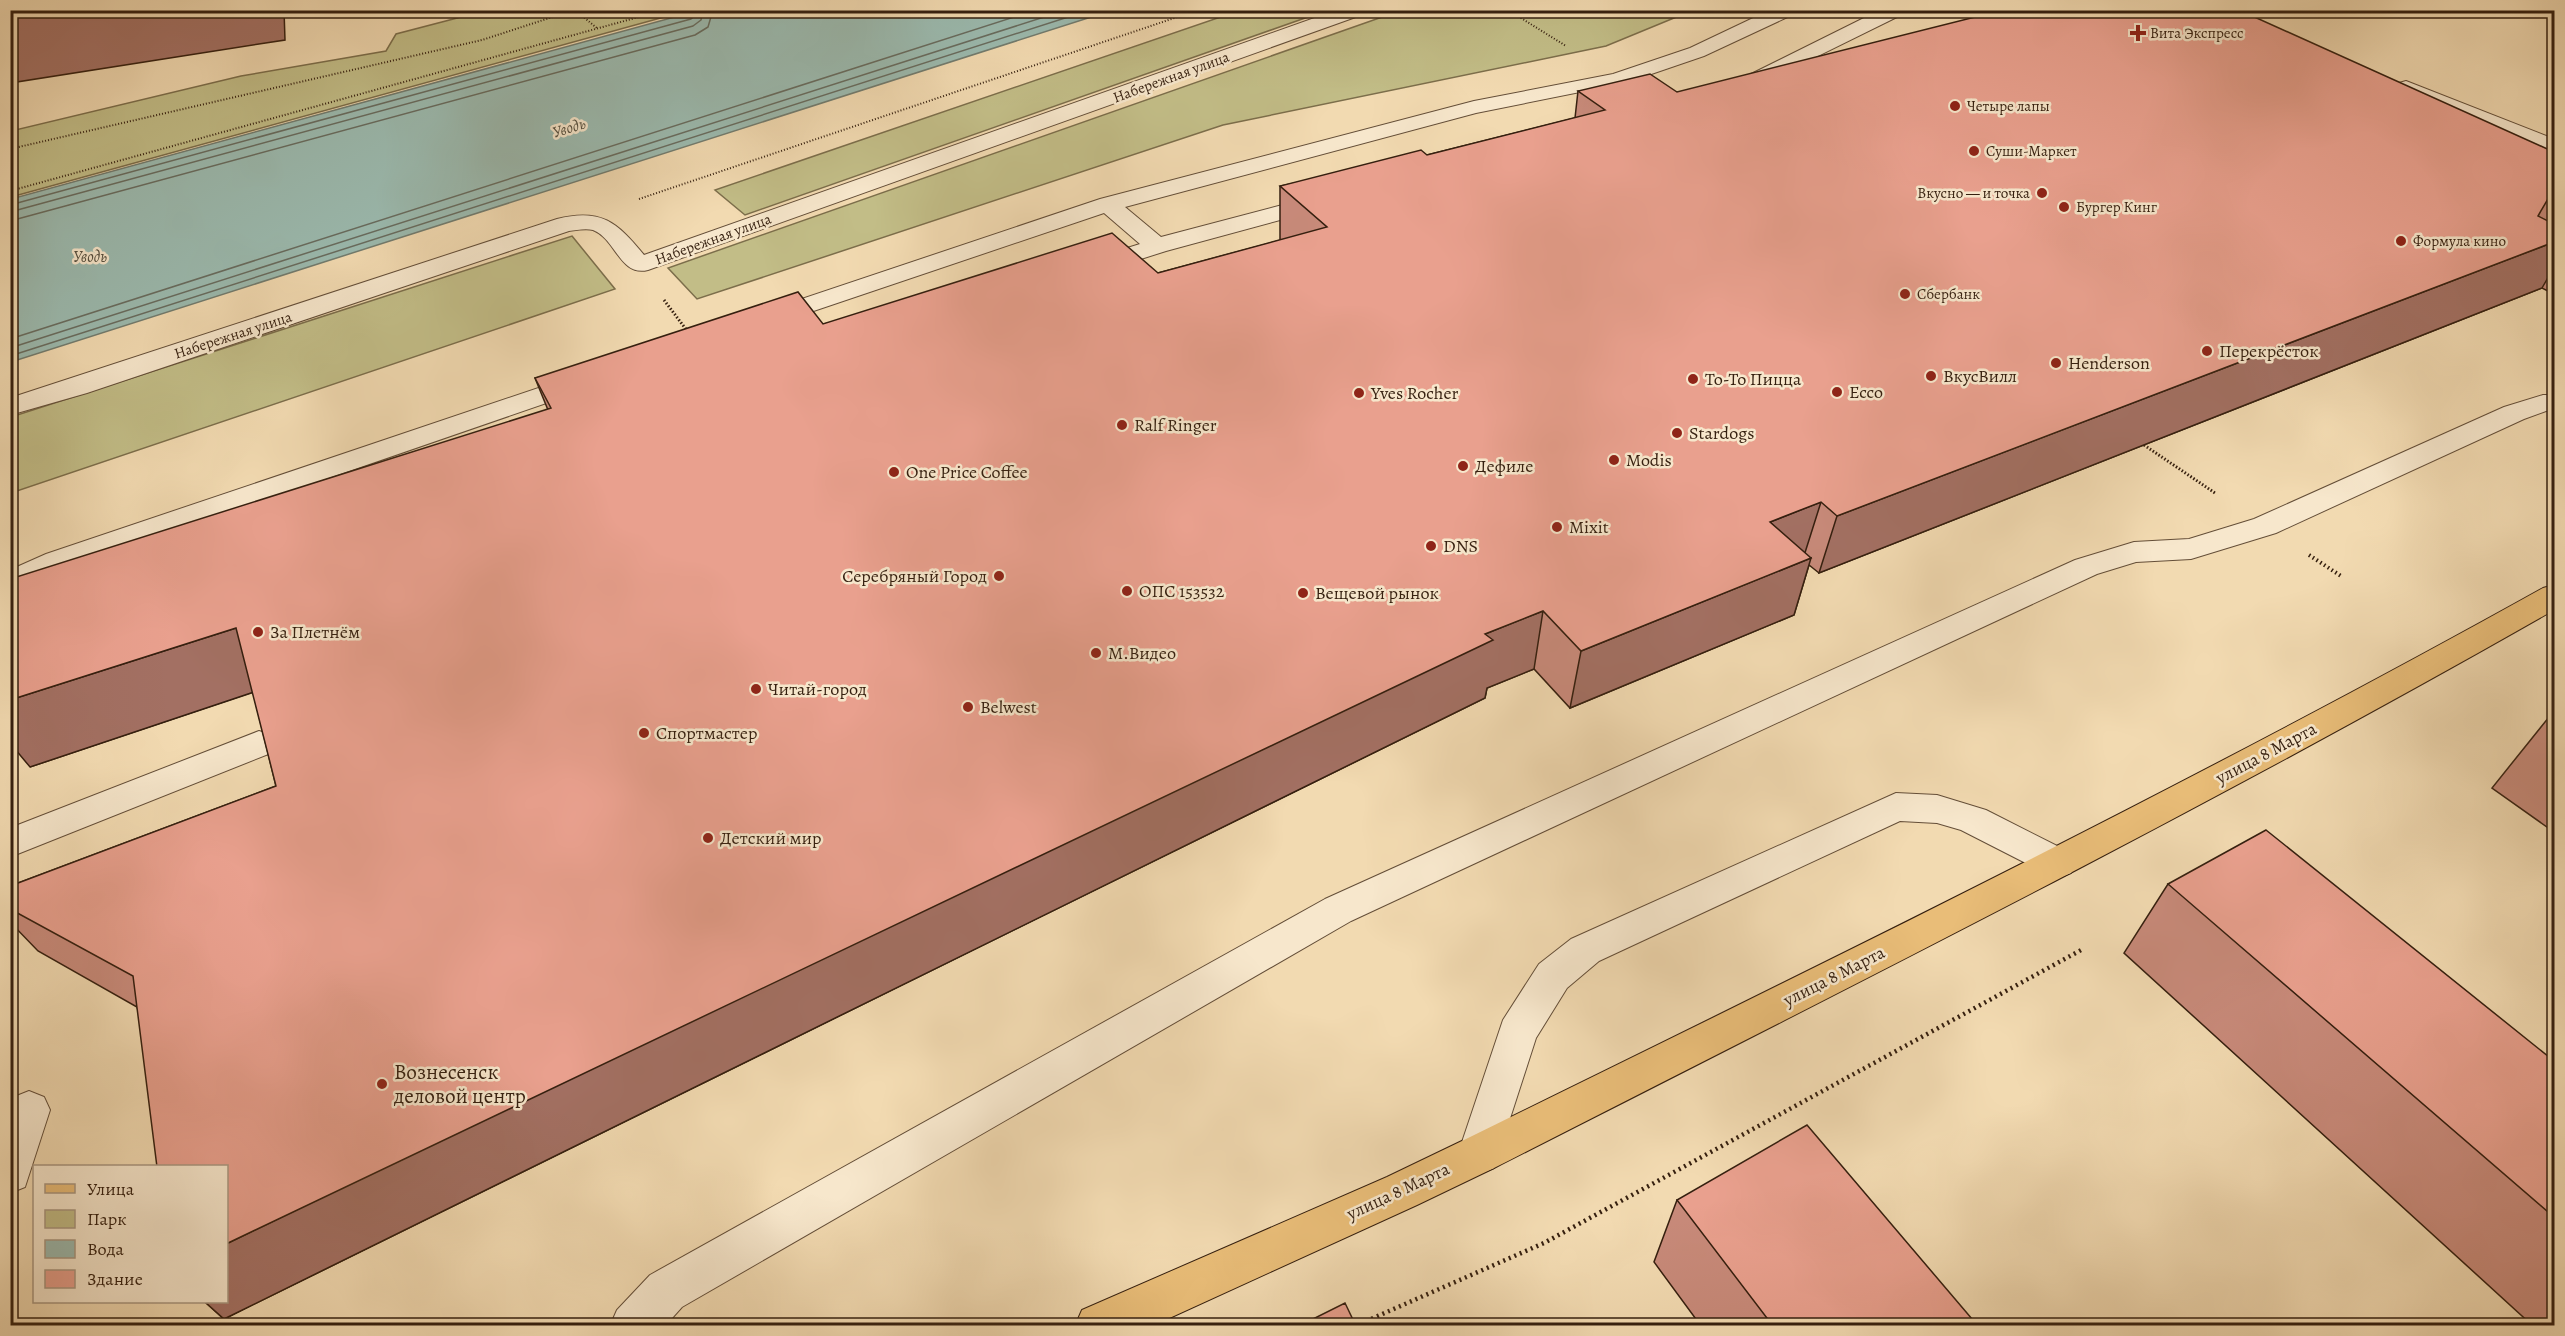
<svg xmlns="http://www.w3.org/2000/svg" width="2565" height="1336" font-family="Alegreya,serif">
<rect width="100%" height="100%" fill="#f2dab1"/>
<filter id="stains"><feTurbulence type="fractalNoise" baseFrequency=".00333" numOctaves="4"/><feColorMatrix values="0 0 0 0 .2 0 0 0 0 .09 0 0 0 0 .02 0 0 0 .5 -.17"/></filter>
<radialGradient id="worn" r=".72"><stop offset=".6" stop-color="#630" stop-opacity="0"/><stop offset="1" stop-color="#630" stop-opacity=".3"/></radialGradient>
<path fill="#c2bd87" stroke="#7c6e4b" stroke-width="1.5" d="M1402 10 1691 11 1606 46 1223 125 697 299 668 268Z
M484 11H686L11 197V131L241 76 386 51 396 34Z
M1238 11H1325L745 215 715 190Z
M572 236 615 289 11 493V417Z"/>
<path fill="#9bbaaf" stroke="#727c6f" stroke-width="1.5" d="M700 10 1110 11 11 362V199Z"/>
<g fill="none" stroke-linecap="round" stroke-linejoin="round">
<path stroke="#686c5f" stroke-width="1.5" d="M10 205 691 19 695 16 696 10
M10 212 693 26 701 20 703 10
M10 221 695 35 708 27 713 10
M10 339 1036 10
M10 348 1066 10
M10 356 1090 10"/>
<defs>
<path id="minor" d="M1337 10H1366L1364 14 648 270C620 277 616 239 593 230 586 228 576 230 569 231L87 393 10 415V398L557 219C601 208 617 222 644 255Z
M1770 10H1796L1794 14 1704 56 1625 83 1476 113 1125 207 1161 237 1324 194 1332 196 1336 201 1332 206 1166 251 1100 272 1091 274 1082 272 1079 267 1082 262 1140 244 1104 213 775 324 766 327 757 324 753 319 757 314 1100 199 1474 101 1613 74 1690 48Z
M1880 10H1905L1903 14 1751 89 1744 91 1737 89 1733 85 1737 81Z
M2406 81 2554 139V154L2399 91 2395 87 2399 83Z
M583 373 593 375 597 381 593 387 68 568 10 592V570L46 554Z
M2543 395H2554V411H2546L2524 419 2276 533 2191 559 2136 562 2097 574 1351 921 682 1307 665 1326H610L617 1310 650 1275 1325 899 2075 560 2134 542 2189 539 2254 519 2504 407Z
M259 731 271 735 276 744 271 753 10 857V828Z
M1896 793 1937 795 1986 810 2071 853 2076 863 2071 873 2058 878 2045 873 1961 830 1937 823 1900 821 1599 961 1567 988 1536 1038 1494 1168 1479 1174 1464 1168 1458 1154 1503 1020 1539 964 1571 939Z
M29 1091 44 1097 50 1110 25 1187 10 1193V1105L14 1097Z"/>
<path id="major" d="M2554 585V610C2207 808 1850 987 1494 1168L1417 1205 1152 1326H1075L1082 1310 1387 1177 1464 1140C1827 962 2189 785 2543 588Z"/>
</defs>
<use href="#minor" stroke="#644e38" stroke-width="2"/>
<use href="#major" stroke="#351f0f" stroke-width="2"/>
<path stroke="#351f0f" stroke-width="2" stroke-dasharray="1 2" stroke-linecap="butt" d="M575 10 598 29
M1508 10 1566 46
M10 149 482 40 574 10
M10 191 664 10
M639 199 1198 10"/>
<path stroke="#351f0f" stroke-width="3" stroke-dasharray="1.5 2" stroke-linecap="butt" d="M664 300 688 332
M2144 445 2215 493"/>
<path stroke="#351f0f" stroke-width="4" stroke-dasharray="1.5 3" stroke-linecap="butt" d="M2309 555 2341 576"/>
<path stroke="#351f0f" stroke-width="4.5" stroke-dasharray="2 4" stroke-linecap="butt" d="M1355 1326 1544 1243 2083 949"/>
<use href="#minor" fill="#f7e7cc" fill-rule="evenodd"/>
<use href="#major" fill="#e9bd78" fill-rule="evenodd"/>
</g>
<path fill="#c88a7a" stroke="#351f0f" stroke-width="1.5" d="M1578 91 1677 92 2554 152V294L2542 288 1819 573 1809 565 1794 615 1570 708 1534 669 1487 688 1485 698 224 1319 205 1302H226L137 1007 38 951 10 922V886L276 786 253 692 30 767 548 410 535 378 823 324 1158 273 1281 240 1280 239V186L1427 155 1575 118Z
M2554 714V832L2492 788 2549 717Z
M2168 884 2554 1061V1326H2533L2124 953Z
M1677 1200 1978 1326H1701L1654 1262Z"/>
<path fill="#a37063" stroke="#351f0f" stroke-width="1.5" d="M13 10H284L285 40 10 83V11Z
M2554 242V267L2542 288 1819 573 1837 516Z
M1821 502 1803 559 1770 522Z
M1811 558 1794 615 1570 708 1581 651Z
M1543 611 1534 669 1487 688 1485 698 224 1319 205 1302H226V1244L1485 634Z
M236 628 272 686 30 767 10 743V700Z"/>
<path fill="#e9a08e" stroke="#351f0f" stroke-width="1.5" d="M2003 10H2239L2554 152V195L2549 197 2538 216 2554 224V242L1837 516 1821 502 1770 522 1811 558 1581 651 1543 611 1485 634 1493 640 226 1244V1167H157L133 976 10 909V886L276 786 236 628 10 700V579L551 408 535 378 798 292 823 324 1112 233 1158 273 1327 227 1280 186 1421 150 1427 155 1605 110 1578 91 1650 74 1677 92Z
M2554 195V199L2549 197Z
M2554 714V721L2549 717Z
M2266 830 2554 1061V1217L2168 884Z
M1807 1125 1978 1326H1773L1677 1200Z
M1345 1303 1356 1326H1299Z"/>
<g fill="#8f2418" stroke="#f7e7cc" stroke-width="2">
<path d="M2135 24h6v6h6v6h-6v6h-6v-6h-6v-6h6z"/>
<circle cx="1955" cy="106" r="6"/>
<circle cx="1974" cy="151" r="6"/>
<circle cx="2042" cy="193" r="6"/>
<circle cx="2064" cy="207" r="6"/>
<circle cx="2401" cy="241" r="6"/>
<circle cx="1905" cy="294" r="6"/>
<circle cx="2207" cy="351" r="6"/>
<circle cx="2056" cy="363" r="6"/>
<circle cx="1931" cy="376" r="6"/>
<circle cx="1693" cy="379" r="6"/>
<circle cx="1837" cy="392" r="6"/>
<circle cx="1359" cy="393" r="6"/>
<circle cx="1122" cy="425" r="6"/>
<circle cx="1677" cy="433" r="6"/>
<circle cx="1614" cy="460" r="6"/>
<circle cx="1463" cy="466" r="6"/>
<circle cx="894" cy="472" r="6"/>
<circle cx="1557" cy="527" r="6"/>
<circle cx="1431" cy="546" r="6"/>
<circle cx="999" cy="576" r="6"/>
<circle cx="1127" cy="591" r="6"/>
<circle cx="1303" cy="593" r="6"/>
<circle cx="258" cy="632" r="6"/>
<circle cx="1096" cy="653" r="6"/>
<circle cx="756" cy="689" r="6"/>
<circle cx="968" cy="707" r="6"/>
<circle cx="644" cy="733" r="6"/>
<circle cx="708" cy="838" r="6"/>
<circle cx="382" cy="1084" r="6"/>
</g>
<g text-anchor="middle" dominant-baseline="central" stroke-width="5" stroke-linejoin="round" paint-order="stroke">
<g font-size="15" fill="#351f0f" stroke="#f7e7cc" text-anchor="start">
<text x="2150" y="33">Вита Экспресс</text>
<text x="1967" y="106">Четыре лапы</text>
<text x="1986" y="151">Суши-Маркет</text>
<text x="2030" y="193" text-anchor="end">Вкусно — и точка</text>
<text x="2076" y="207">Бургер Кинг</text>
<text x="2413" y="241">Формула кино</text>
<text x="1917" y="294">Сбербанк</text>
</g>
<g font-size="15" fill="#351f0f" stroke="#f7e7cc">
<text transform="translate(1171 77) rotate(-20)">Набережная улица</text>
<text transform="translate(713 239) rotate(-20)">Набережная улица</text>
<text transform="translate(233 335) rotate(-18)">Набережная улица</text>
</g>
<g font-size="16" font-style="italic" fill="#544e3f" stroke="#f7e7cc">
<text transform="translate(569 128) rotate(-17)">Уводь</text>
<text x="90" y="257">Уводь</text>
</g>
<g font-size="18" fill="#351f0f" stroke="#f7e7cc" text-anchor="start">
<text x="2219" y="351">Перекрёсток</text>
<text x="2068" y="363">Henderson</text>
<text x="1943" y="376">ВкусВилл</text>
<text x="1705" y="379">То-То Пицца</text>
<text x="1849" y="392">Ecco</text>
<text x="1371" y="393">Yves Rocher</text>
<text x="1134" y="425">Ralf Ringer</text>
<text x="1689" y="433">Stardogs</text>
<text x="1626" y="460">Modis</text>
<text x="1475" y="466">Дефиле</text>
<text x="906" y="472">One Price Coffee</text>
<text x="1569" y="527">Mixit</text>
<text x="1443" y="546">DNS</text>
<text x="987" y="576" text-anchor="end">Серебряный Город</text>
<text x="1139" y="591">ОПС 153532</text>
<text x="1315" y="593">Вещевой рынок</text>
<text x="270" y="632">За Плетнём</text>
<text x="1108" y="653">М.Видео</text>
<text x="768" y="689">Читай-город</text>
<text x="980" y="707">Belwest</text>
<text x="656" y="733">Спортмастер</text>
<text x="720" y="838">Детский мир</text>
</g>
<g font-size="18" fill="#351f0f" stroke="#f7e7cc">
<text transform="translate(2266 753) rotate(-28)">улица 8 Марта</text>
<text transform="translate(1834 976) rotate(-27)">улица 8 Марта</text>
<text transform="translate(1398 1191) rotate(-25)">улица 8 Марта</text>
</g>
<g font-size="21" fill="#351f0f" stroke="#f7e7cc" text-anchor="start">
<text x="394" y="1072">Вознесенск<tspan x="394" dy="24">деловой центр</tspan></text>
</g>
</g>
<rect width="2565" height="1336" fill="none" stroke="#f2dab1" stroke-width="36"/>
<rect x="12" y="12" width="2541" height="1312" fill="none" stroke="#351f0f" stroke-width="3"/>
<rect x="18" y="18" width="2529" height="1300" fill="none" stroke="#351f0f" stroke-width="1.5"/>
<rect x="33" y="1165" width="195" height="138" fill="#f7e7cc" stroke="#a99780" stroke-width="1.5"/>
<rect x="45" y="1184" width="30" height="9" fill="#e9bd78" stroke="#a99780" stroke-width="1.5"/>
<text x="87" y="1195" font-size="18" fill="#351f0f">Улица</text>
<rect x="45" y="1210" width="30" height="18" fill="#c2bd87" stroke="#a99780" stroke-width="1.5"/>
<text x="87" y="1225" font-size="18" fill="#351f0f">Парк</text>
<rect x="45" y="1240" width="30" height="18" fill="#9bbaaf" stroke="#a99780" stroke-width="1.5"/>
<text x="87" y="1255" font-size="18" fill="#351f0f">Вода</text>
<rect x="45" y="1270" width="30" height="18" fill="#e9a08e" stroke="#a99780" stroke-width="1.5"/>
<text x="87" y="1285" font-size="18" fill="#351f0f">Здание</text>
<rect width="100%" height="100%" filter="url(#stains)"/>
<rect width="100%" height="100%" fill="url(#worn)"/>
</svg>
